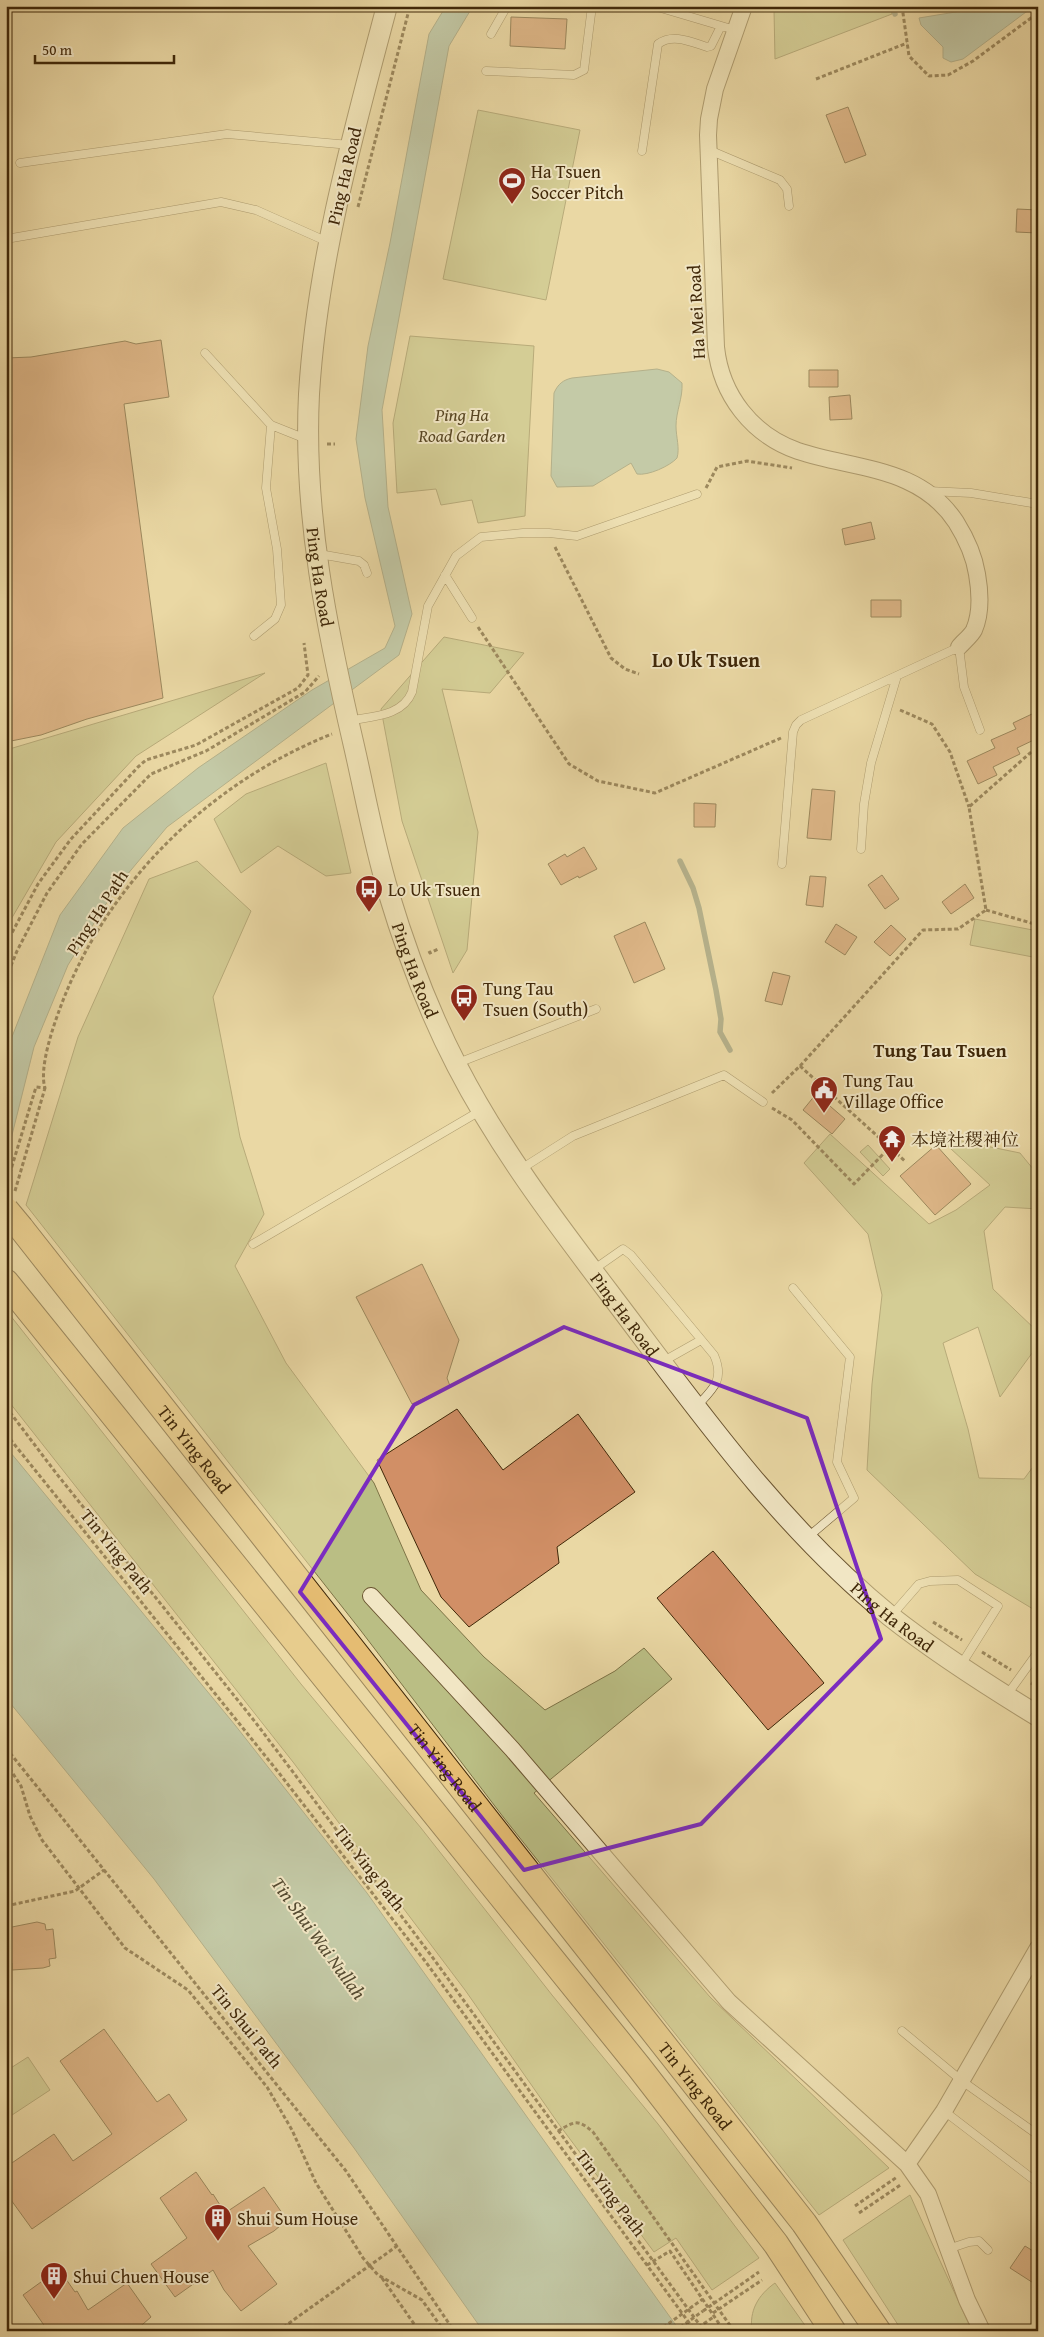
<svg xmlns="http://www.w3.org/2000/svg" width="1044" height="2337" font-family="'Gentium Book Plus','Noto Serif SC',serif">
<rect width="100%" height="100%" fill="#ead8a4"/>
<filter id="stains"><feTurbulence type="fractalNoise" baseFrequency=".004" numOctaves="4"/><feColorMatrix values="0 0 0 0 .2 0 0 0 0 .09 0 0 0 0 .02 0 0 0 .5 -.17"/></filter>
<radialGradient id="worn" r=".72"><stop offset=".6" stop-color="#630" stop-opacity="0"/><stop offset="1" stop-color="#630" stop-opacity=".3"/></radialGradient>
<path fill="#babe84" stroke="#7d7346" d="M782 6H889L892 14 775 59 774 10Z
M478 110 580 130 546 300 443 279Z
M410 336 534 346 525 516 478 523 472 500 441 505 436 489 397 493 393 423Z
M444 637 524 653 490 693 442 689 478 832 467 950 453 973 402 821 381 709Z
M265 673 136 756 56 842 6 928V750Z
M326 763 351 873 326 876 278 846 241 873 214 819 246 794Z
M197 861 251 911 213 997 240 1137 264 1214 235 1266 286 1363 374 1483 421 1590 484 1657 545 1710 615 1671 644 1648 672 1679 534 1793 710 1997 889 2168 819 2215 504 1818 358 1627 26 1205 78 1037 149 879Z
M975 919 1038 931V958L970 945Z
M830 1134 929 1224 956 1210 990 1185 937 1136 1020 1153 1038 1175V1209L1005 1207 984 1231 993 1289 1038 1332V1345L1000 1397 978 1327 943 1343 968 1429 979 1478 1024 1479 1038 1460V1612L975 1574 867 1470 872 1384 882 1295 868 1234 804 1163Z
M868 1145 890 1169 883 1176 860 1152Z
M6 1310 301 1684 421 1828 552 1995 658 2124 759 2258 712 2290 676 2238 654 2252 558 2123 465 1990 293 1762 6 1398Z
M28 2057 50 2090 6 2119V2071Z
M910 2195 972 2331H902L843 2240Z
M775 2283 809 2331H752C749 2311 758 2295 775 2283Z"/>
<path fill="#98b9ab" stroke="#757f6a" d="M446 6H473L449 46 382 410 388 507 412 614 399 655 167 827 116 888 68 965 34 1047 6 1159V1052L60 915 123 828 198 768 312 690 385 648 395 626 365 498 356 439 368 346 390 243 429 34Z
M992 6 1038 7 1026 12 963 59 951 62 943 58V47L921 25 919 18Z
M657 369 669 372 682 383C683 398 676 411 676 426 676 437 680 448 677 458 670 466 648 476 637 474L631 463 593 486 557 487 551 476 554 393C558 384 563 380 572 378Z
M6 1447 235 1725 367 1893 680 2331H483L354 2148 154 1879 6 1698Z"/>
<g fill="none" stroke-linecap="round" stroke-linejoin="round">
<path stroke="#757f6a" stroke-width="5.5" d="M892 6 895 14
M680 861 693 888 699 908 716 990 721 1019 720 1032 730 1050"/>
</g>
<path fill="#d18f66" stroke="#402809" d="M511 17 567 19 565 49 510 46Z
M848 107 866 155 845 163 826 115Z
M1017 209 1038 210 1037 233 1016 232Z
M161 340 169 397 124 404 163 698 87 719 41 735 6 742V358L31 357 125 341 136 344Z
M809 370H838V387H809Z
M850 395 852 419 830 420 829 397Z
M871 522 875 539 845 545 842 529Z
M871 600H901V617H871Z
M1032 714 1038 725V738L1017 748 1020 754 993 767 997 775 978 784 967 761 995 748 991 740 1016 729 1013 723Z
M812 789 835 791 831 840 807 838Z
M694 803 716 804 715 827H694Z
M584 847 597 869 579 878 578 876 561 885 548 864 565 854 567 857Z
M882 875 899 899 885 909 868 885Z
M810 876 826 877 823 907 806 905Z
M965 884 974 898 951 914 942 902Z
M645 922 665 969 634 983 614 936Z
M836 924 857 937 845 955 825 942Z
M891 925 906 939 890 956 874 942Z
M773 972 790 976 782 1005 765 1001Z
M816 1094 845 1119 832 1134 803 1110Z
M936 1145 971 1184 935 1215 900 1176Z
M422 1264 459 1340 447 1378 450 1386 412 1404 356 1297Z
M457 1409 503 1470 578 1414 635 1492 557 1547 559 1563 469 1627 441 1597 377 1460Z
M713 1551 824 1683 768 1730 657 1598Z
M37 1922 45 1924 46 1930 53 1929 56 1958 49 1959 50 1966 43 1968 12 1970V1963L6 1964V1938H9L7 1928Z
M104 2029 157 2102 169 2094 187 2120 32 2229 6 2193V2167L54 2134 73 2161 112 2134 60 2061Z
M196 2172 212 2195 213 2194 225 2213 264 2187 287 2220 274 2231 248 2246 277 2284 241 2311 224 2290 213 2270 175 2297 151 2264 187 2238 160 2198Z
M1025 2246 1038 2254V2286L1010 2268Z
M59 2269 75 2292 77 2291 88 2310 127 2283 151 2317 135 2331H48L23 2295Z"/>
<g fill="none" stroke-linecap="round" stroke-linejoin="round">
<defs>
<path id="service" d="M654 6 735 30
M491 34 507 6
M486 71 574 75 584 70 592 6
M709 150 780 180 787 189 789 206
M642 151 658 44C673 33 691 42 707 47L711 46 721 26
M20 163 227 134 350 145
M6 239 221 202 256 210 328 242
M205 353 271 425 306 439
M928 491 971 493 1038 504
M319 554 359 561 364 565 367 573
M445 575 472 618
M254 636 275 619 281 605 277 549 266 488 271 425
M348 721C371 716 402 717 412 692L428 606 456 556 481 537 523 533H549L577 536 697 494
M861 849 864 804 871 763 897 676
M782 864 793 732 796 725 801 720 959 647 964 687 980 730
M458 1063 596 1009
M521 1169 573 1136 724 1075 763 1102
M253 1244 480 1111
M593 1270 623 1249 631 1255 714 1355C725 1380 713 1389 696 1407
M793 1288 850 1357 837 1462 854 1498 808 1537
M662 1362 701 1340
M892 1615 919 1584 930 1581 958 1580 998 1606 961 1665
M1007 1695 1038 1652
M902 2031 962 2081 1038 2135
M944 2111 1038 2183
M948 2249 969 2242 979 2241 988 2250"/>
<path id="minor" d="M744 6 715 89 709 119 708 135 716 347C721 395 752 435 798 451 855 470 919 466 956 522 966 538 974 555 977 574 980 591 981 614 974 630 971 636 963 642 959 647
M371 1596 512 1749 729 2002 907 2164 928 2194 967 2300 982 2331
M907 2164 944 2111 1038 1948"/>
<g id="tertiary">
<path id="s1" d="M387 6C353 134 317 262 309 394 303 514 327 630 354 746 365 794 374 844 388 891 406 951 428 1010 457 1066 507 1163 576 1248 641 1335 716 1435 792 1536 890 1616 937 1653 987 1685 1038 1716"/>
</g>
<g id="primary">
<path id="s2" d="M21 1228 804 2223 878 2331"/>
<path d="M6 1282 639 2067 776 2244 833 2331"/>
</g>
</defs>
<use href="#service" stroke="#6a5430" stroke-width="9"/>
<use href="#minor" stroke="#6a5430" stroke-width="18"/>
<use href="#tertiary" stroke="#6a5430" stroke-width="22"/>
<use href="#primary" stroke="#402809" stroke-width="27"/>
<path stroke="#402809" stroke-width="3" stroke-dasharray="4 2.5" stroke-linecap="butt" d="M902 6 909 56 929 76 948 75 973 61 1031 18 1038 16
M816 79 907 43
M358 207 410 6
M327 444H335
M706 488 717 467 747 461 792 468
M555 547 611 658 625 669 639 674
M478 627 569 764 598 781 655 793 781 738
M900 710 932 724 950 752 969 807
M986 910 1038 925
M6 944 38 884 71 839 138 767 146 760 196 745 298 688 308 675 304 643
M429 951 430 953 438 949
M6 978 17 951 47 893 82 844 151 774 206 751 305 692 319 676
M800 1066 906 1162
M772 1093 800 1066 923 930 958 929 986 910 969 807 1038 746
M772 1108 792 1120 854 1184 890 1147
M6 1186 36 1087 45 1088C39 1069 52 1030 59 1011 104 886 208 783 332 734
M15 1191 45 1088
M6 1407 56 1473 256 1723 430 1954 704 2331
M6 1434 279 1773 425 1961 695 2331
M933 1622 962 1640
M982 1652 1011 1670
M1031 1683 1038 1687
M6 1748 346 2171 454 2331
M6 1763 21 1786 30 1816 42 1840 125 1948 188 1990 267 2087 292 2130 316 2183 363 2258 378 2275 422 2300 444 2331
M6 1906 75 1891 104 1870
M558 2131C575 2121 578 2119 593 2132L734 2331
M855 2206 897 2177
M859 2213 902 2184
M647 2265 670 2251 724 2331
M382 2278 419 2331
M703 2311 759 2272
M713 2313 762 2280
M278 2331 397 2246"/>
<use href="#service" stroke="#f1e6c4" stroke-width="8"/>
<use href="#minor" stroke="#f1e6c4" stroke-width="16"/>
<use href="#tertiary" stroke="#f1e6c4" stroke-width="20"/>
<use href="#primary" stroke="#e5bc72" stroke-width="25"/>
<defs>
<path id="primary-bridge" d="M6 1210 21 1228"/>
</defs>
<use href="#primary-bridge" stroke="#402809" stroke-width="27" stroke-linecap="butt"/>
<path stroke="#402809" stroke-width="3" stroke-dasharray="4 2.5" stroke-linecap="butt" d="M658 2331 703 2299
M675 2331 703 2311
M693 2331 715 2316"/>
<use href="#primary-bridge" stroke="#e5bc72" stroke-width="25"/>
</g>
<path d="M0 0H1044V2337H0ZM564 1327 807 1418 881 1639 701 1824 524 1870 300 1592 414 1405Z" fill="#ead8a4" fill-opacity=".55" fill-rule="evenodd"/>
<path fill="none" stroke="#7b2cbf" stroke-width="4" stroke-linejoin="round" d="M564 1327 807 1418 881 1639 701 1824 524 1870 300 1592 414 1405Z"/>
<defs>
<symbol id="stadium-pin" viewBox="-11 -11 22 30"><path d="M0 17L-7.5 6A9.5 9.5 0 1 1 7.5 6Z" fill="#8f2418" stroke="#f1e6c4"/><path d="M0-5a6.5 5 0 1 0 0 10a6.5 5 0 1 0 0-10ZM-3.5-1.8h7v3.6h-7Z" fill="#fff"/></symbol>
<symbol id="bus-pin" viewBox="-11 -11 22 30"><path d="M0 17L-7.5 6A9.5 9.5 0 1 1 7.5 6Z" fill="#8f2418" stroke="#f1e6c4"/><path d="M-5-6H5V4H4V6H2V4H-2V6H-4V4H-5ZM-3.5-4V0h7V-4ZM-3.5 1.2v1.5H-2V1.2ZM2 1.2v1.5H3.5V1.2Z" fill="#fff"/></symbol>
<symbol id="civic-pin" viewBox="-11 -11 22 30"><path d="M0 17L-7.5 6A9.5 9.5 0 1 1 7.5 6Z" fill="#8f2418" stroke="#f1e6c4"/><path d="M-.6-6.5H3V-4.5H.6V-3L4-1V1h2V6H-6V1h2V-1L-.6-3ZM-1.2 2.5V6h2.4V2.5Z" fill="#fff"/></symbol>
<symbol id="temple-pin" viewBox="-11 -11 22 30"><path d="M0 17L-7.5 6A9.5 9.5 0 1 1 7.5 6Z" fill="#8f2418" stroke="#f1e6c4"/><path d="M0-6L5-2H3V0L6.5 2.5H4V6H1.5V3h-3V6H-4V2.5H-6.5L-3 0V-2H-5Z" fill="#fff"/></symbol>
<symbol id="building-pin" viewBox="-11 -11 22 30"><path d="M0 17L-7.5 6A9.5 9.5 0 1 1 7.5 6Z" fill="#8f2418" stroke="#f1e6c4"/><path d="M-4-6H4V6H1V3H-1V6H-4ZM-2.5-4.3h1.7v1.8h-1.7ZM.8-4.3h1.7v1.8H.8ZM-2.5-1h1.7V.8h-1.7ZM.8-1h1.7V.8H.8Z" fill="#fff"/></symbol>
</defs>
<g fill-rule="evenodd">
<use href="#stadium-pin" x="496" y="165" width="32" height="43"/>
<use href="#bus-pin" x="353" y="873" width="32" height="43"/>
<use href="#bus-pin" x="448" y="982" width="32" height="43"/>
<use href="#civic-pin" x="808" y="1074" width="32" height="43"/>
<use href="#temple-pin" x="876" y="1123" width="32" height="43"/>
<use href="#building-pin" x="202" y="2202" width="32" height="43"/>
<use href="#building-pin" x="38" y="2260" width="32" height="43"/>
</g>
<g text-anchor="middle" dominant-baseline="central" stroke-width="4" stroke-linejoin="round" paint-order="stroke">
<g font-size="18" fill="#402809" stroke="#f1e6c4" text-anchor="start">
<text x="531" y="171">Ha Tsuen<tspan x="531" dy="21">Soccer Pitch</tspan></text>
<text x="388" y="889">Lo Uk Tsuen</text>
<text x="483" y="988">Tung Tau<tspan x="483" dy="21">Tsuen (South)</tspan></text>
<text x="843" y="1080">Tung Tau<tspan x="843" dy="21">Village Office</tspan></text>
<text x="911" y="1139">本境社稷神位</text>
<text x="237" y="2218">Shui Sum House</text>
<text x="73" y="2276">Shui Chuen House</text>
</g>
<g font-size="18" fill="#402809" stroke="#f1e6c4">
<text transform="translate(344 176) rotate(-77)">Ping Ha Road</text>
<text transform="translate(696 312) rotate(-93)">Ha Mei Road</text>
<text stroke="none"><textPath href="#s1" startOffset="580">Ping Ha Road</textPath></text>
<text transform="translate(97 912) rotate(-57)">Ping Ha Path</text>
<text stroke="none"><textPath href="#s1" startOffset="985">Ping Ha Road</textPath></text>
<text stroke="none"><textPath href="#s1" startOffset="1390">Ping Ha Road</textPath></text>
<text stroke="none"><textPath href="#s2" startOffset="281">Tin Ying Road</textPath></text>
<text transform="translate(117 1551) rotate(51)">Tin Ying Path</text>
<text stroke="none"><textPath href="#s1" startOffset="1795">Ping Ha Road</textPath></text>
<text stroke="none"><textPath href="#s2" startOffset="686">Tin Ying Road</textPath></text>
<text transform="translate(370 1868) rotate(52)">Tin Ying Path</text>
<text transform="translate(247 2026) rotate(51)">Tin Shui Path</text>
<text stroke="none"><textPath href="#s2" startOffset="1091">Tin Ying Road</textPath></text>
<text transform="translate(611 2193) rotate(53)">Tin Ying Path</text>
</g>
<g font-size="18" font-style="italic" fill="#584622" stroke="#f1e6c4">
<text x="462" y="414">Ping Ha<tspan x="462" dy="21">Road Garden</tspan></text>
</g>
<g font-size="19" font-weight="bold" fill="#402809" stroke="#f1e6c4">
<text x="940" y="1050">Tung Tau Tsuen</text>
</g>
<g font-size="19" font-style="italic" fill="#564c32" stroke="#f1e6c4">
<text transform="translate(319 1938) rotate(54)">Tin Shui Wai Nullah</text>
</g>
<g font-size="20" font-weight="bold" fill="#402809" stroke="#f1e6c4">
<text x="706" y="659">Lo Uk Tsuen</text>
</g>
</g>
<rect width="1044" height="2337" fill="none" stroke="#ead8a4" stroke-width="25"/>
<rect x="8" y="8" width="1029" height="2322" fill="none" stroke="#402809" stroke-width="2.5"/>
<rect x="12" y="12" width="1019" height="2312" fill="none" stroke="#402809"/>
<path d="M35 55v8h139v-8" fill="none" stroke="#402809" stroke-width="2.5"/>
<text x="42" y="55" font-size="15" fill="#402809" stroke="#f1e6c4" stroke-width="4" paint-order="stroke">50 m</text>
<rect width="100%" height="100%" filter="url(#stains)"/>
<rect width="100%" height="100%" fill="url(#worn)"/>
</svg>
